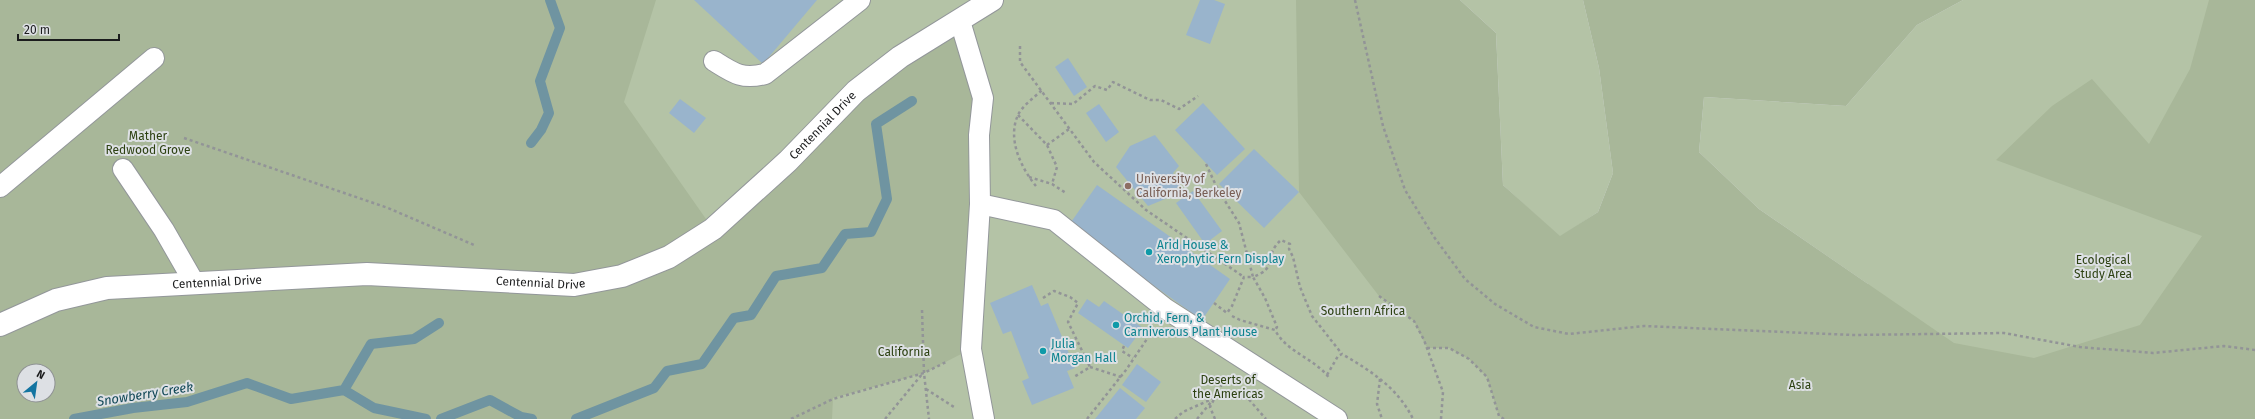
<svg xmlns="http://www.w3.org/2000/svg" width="2255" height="419" font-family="'Fira Sans',sans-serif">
<rect width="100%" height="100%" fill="#dde0e4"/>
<path fill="#b4c3a6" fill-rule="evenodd" d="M0 0H1329L1581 355 1868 284 1759 209 1699 152 1704 97 1846 106 1917 25 1963 0H2255V419H0ZM24 371H48V395H24Z
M1460 0H1583L1599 68 1613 173 1598 212 1560 237 1503 185 1496 33Z"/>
<path fill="#a8b799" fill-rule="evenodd" d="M0 0H656L624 102 713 229 816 132 960 21 975 73 971 349 924 373 833 398 832 419H0ZM24 371H48V395H24Z
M1296 0H1460L1496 33 1503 185 1560 236 1598 212 1613 173 1599 68 1583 0H1963L1917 25 1846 106 1704 97 1699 152 1759 209 1954 343 2034 358 2140 325 2202 236 1996 160 2052 106 2092 79 2149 144 2190 69 2209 0H2255V419H1504L1499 416 1487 377 1469 359 1449 348H1427L1414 321 1379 296 1299 192Z"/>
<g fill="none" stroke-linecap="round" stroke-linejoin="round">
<path stroke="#6f94a1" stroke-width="10" d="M531 143 541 130 549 113 540 81 560 28 550 0
M344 390 371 344 414 339 439 323
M74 419 133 408 187 402 247 383 291 399 344 390 374 408 426 419
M441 419 490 400 521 417 532 419
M576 419 654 388 667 371 702 364 734 318 751 315 776 276 822 268 845 234 871 232 887 199 876 124 912 101"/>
</g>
<path fill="#99b4cc" d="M694 0H817L763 64Z
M1200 0H1214L1225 4 1210 44 1186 35Z
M1068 58 1087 87 1074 96 1055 67Z
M680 99 706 118 694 133 669 113Z
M1203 103 1245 149 1217 175 1175 130Z
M1099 104 1119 132 1106 142 1086 113Z
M1155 135 1179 166 1173 173 1180 184 1170 197 1148 206 1116 167 1130 146Z
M1254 149 1299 192 1264 228 1219 184Z
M1097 185 1230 279 1202 320 1069 225Z
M1193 191 1222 231 1205 244 1176 203Z
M1032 285 1041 306 1048 303 1075 368 1067 371 1074 388 1032 405 1022 381 1029 378 1011 331 1003 334 990 303Z
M1087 299 1099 307 1104 301 1143 328 1128 348 1078 313Z
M1137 364 1161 382 1146 402 1122 385Z
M1120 388 1145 408 1136 419H1095Z"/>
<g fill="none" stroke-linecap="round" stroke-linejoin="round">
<defs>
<path id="lane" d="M960 21 983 98 979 135 980 204 971 349 984 419
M714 61C733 73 742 80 765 74L860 0
M123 169 164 230 195 284
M0 187 154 58
M980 204 1054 220 1166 309 1337 419"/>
<g id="secondary">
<path id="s1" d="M0 325 56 300 107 288 367 274 574 285 622 276 669 257 713 229 788 161 856 91 900 57 992 0"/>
</g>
</defs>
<use href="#lane" stroke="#93979a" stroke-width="22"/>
<use href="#secondary" stroke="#93979a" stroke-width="24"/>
<path stroke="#929497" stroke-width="2.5" stroke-dasharray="3 3" stroke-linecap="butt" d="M1355 0 1383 126 1405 190 1434 237 1465 279 1495 304 1534 327 1569 334 1644 326 1853 335 2004 333 2080 347 2153 353 2224 346 2255 350
M1020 46V62L1094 162 1146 210 1244 277
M1051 103 1073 104 1095 86 1107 90 1113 82 1150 100H1161L1179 109 1198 96
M1018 115 1047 145 1057 167 1052 184
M184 138 388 208 474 245
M1047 145 1069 129
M1206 164 1218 190 1239 223 1253 277C1280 267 1262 257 1281 240L1290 244 1289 249 1293 257 1300 287 1312 316 1342 354
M1029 177 1052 184 1066 193
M1036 186C1021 168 1007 139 1018 115 1022 106 1035 97 1042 90
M1379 296 1414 321 1424 340 1443 392 1441 419
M1043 298 1054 291 1070 297 1078 303 1068 322 1090 367 1074 377
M1214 303 1227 313 1232 306 1244 277H1253L1265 298 1277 327 1275 330
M922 310 924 373 929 419
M1232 316 1240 320 1275 330C1287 353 1315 358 1330 379
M1124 346 1122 351 1133 358
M1427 348H1449L1469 359 1487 377 1499 416 1504 419
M1090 367 1121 377
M1327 375 1338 356 1342 354C1371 371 1398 388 1413 419
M1380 379 1377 404 1382 419
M926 389 954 407
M1245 395 1266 419
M791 419 833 399 924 373 946 362
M885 419 923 373
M1087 419 1126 370 1151 333
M1175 419 1183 412 1214 398
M1197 419 1212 401
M1215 419 1210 407 1224 380"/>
<use href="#lane" stroke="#fff" stroke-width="20"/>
<use href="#secondary" stroke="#fff" stroke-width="22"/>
</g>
<circle fill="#8d6e63" stroke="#dde0e4" stroke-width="1.5" cx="1128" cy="186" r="4"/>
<g fill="#0f9aa8" stroke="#dde0e4" stroke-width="1.5">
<circle cx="1149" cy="252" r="4"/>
<circle cx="1116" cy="325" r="4"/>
<circle cx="1043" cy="351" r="4"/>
</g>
<g text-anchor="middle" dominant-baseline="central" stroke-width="4" stroke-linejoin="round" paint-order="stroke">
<g font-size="12" fill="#1b1c1d" stroke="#dde0e4">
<text stroke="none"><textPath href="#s1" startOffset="884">Centennial Drive</textPath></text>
<text stroke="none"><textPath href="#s1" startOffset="548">Centennial Drive</textPath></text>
<text stroke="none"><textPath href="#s1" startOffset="224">Centennial Drive</textPath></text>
</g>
<g font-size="12" fill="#2d4112" stroke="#dde0e4">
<text x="148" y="136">Mather<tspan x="148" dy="14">Redwood Grove</tspan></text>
<text x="2103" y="260">Ecological<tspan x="2103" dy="14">Study Area</tspan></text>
<text x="1363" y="311">Southern Africa</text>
<text x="904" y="352">California</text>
<text x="1228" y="380">Deserts of<tspan x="1228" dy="14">the Americas</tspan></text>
<text x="1800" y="385">Asia</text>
</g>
<g font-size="12" fill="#785e54" stroke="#dde0e4" text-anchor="start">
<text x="1136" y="179">University of<tspan x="1136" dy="14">California, Berkeley</tspan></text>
</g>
<g font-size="12" fill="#0d838f" stroke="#dde0e4" text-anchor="start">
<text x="1157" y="245">Arid House &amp;<tspan x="1157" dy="14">Xerophytic Fern Display</tspan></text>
<text x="1124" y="318">Orchid, Fern, &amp;<tspan x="1124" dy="14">Carniverous Plant House</tspan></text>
<text x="1051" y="344">Julia<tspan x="1051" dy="14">Morgan Hall</tspan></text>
</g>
<g font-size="13" font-style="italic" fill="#104756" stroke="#dde0e4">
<text transform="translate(145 394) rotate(-9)">Snowberry Creek</text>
</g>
</g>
<g transform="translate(36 383) rotate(29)"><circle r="19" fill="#dde0e4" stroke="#8f9294"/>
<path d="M0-3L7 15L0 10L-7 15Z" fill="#1274a1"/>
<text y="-6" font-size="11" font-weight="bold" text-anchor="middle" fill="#1b1c1d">N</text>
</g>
<path d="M18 34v6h101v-6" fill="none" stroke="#1b1c1d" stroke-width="2"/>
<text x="24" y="34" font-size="12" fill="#1b1c1d" stroke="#dde0e4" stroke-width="3" paint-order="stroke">20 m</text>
</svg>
